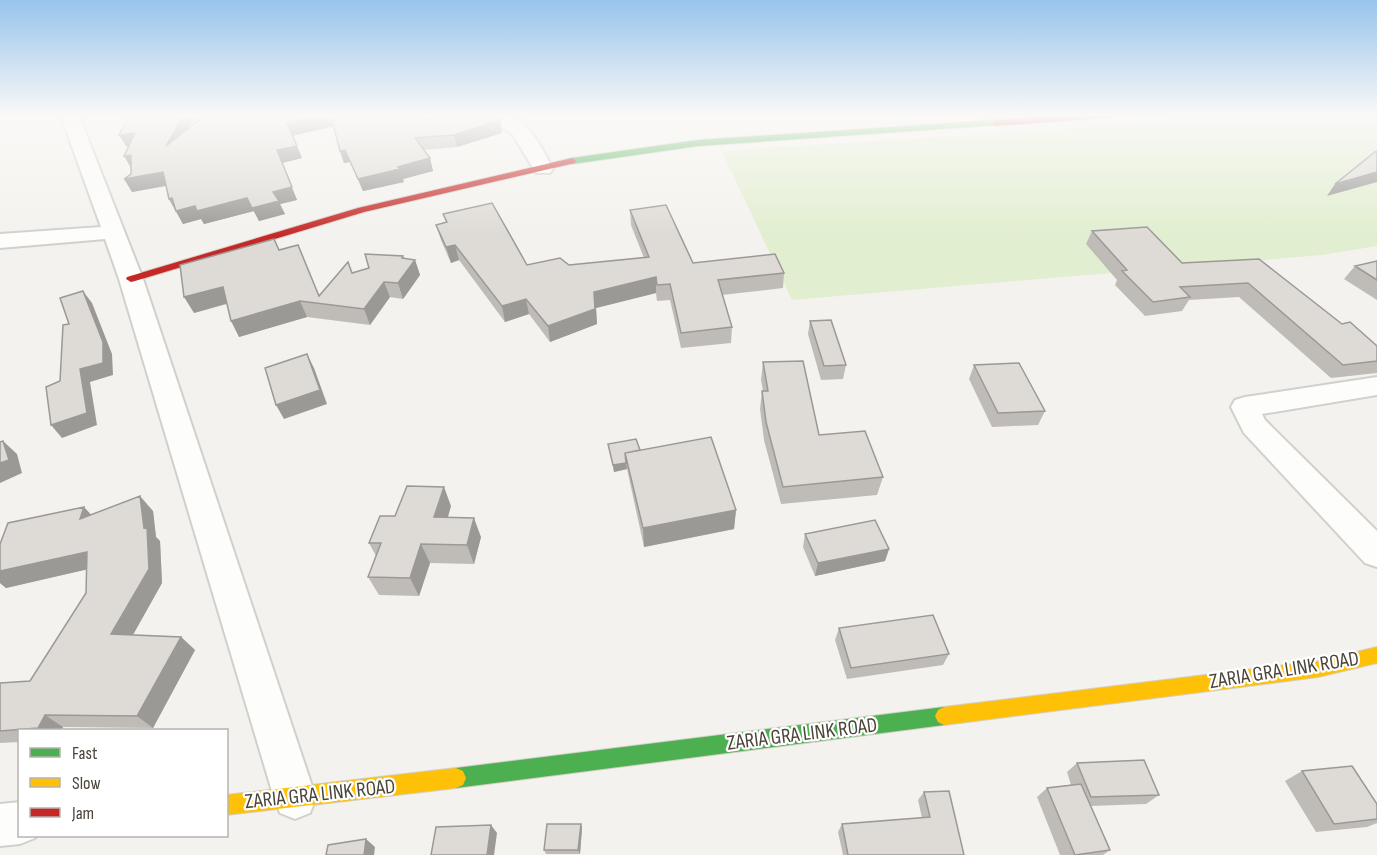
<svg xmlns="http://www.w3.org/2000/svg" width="1377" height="855" font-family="'Sofia Sans Condensed',sans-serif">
<rect width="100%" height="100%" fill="#f4f2ee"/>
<path fill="#e1eecf" d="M1210 116H1377V246L1322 255 792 300 722 152 760 148 1036 131Z"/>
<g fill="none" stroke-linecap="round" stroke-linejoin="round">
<defs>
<path id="street" d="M61 116H79L143 279 316 798 310 813 295 819 280 813 274 798 119 279 105 239 0 248V234L101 227Z
M488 116C495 116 506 114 512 117 531 124 544 152 553 169L550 173H536L513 135Z
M1377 377V395L1262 414 1265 420 1377 531V567L1365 563 1244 433 1231 407 1235 400 1245 397Z
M20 802V836H36L35 838 20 844 0 846V804Z"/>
<path id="fast" d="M995 120 998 121V125L698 146 572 164 568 161 572 158 698 140Z
M944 707 950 710 953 716 950 722 944 725 456 788 449 785 446 778 449 771 456 768Z"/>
<path id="slow" d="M1377 647V663L1318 677 944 725 938 722 935 716 938 710 944 707 1318 661Z
M456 768 463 771 466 778 463 785 456 788 226 815V795Z"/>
<path id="jam" d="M1063 116H1111L1107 118 995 126 991 123 995 120Z
M572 158 576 161 575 163 364 212 135 281 131 282 126 279 127 277 358 208Z"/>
</defs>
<use href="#street" stroke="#d2d0cb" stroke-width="4"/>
<use href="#fast" stroke="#d3cfc5" stroke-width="2"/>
<use href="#slow" stroke="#d3cfc5" stroke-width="2"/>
<use href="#jam" stroke="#d3cfc5" stroke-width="2"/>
<use href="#street" fill="#fdfdfc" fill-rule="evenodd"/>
<use href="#fast" fill="#4caf50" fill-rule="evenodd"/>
<use href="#slow" fill="#ffc107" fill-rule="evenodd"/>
<use href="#jam" fill="#c62828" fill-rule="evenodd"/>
</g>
<path fill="#bfbcb8" d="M129 116H195L189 128 426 119 500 120 502 133 457 147 424 150 430 158 433 171 403 179 404 182 363 191 350 162 344 163 340 151 333 126 292 135 302 158 282 163 297 200 280 204 285 214 259 221 254 211 204 224 201 219 183 224 169 199 166 186 132 192 131 168 128 147H127L119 135Z
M630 210 693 263 784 273 783 288 722 295 732 327 731 343 681 348 670 300 657 301 656 293 596 308 597 324 550 342 529 314 505 322 459 260 451 263 441 240 436 225 446 223 443 214 527 265H569L644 258 631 225Z
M1092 231 1182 263 1259 259 1342 324 1377 346V373L1331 378 1239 297 1189 300 1182 311 1145 316 1115 285 1117 280 1086 244Z
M280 250 320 295 352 273 404 258 415 260 420 275 403 299 390 297 370 325 307 317 239 337 227 304 194 313Z
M1377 261V300L1344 279 1355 266Z
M810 321 846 365 843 379 821 380 808 334Z
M763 362 819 435 883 477 877 495 781 504 764 440 760 409 762 391H763L761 380Z
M974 365 1045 411 1038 425 992 427 969 379Z
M608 444 640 450 736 510 734 529 644 547 627 469 614 472Z
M451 506 448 517 481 537 474 564 430 563 419 596 379 595 368 577 376 556 369 543 395 516Z
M153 511 156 537 160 541 162 583 133 635 181 637 195 650 153 728 63 727 62 730H20V742L0 743V683L30 681 86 593 87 569 6 588 0 583V544L91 515Z
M805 534 889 549 885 561 815 576 803 547Z
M839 628 949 654 943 665 847 679 835 640Z
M1077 763 1159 795 1146 804 1091 806 1110 850 1103 855H1060L1037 797 1047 788 1071 785 1067 772Z
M1302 771 1377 804V823L1367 827 1316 832 1285 781Z
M924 792 964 855H843L838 832 842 824 922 818 918 800Z
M581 824 582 828 580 854H546L544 850Z"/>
<path fill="#9b9996" d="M183 116H195L172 159 166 146Z
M318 116H331L335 126 292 136 287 123Z
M500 120 502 133 457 147 454 135Z
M135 133 141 146 127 147 119 135Z
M297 146 302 158 282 163 297 200 280 204 285 214 259 221 252 208 277 150Z
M345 150 350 162 344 163 340 151Z
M131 155V168L124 156Z
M430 158 433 171 403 179 404 182 363 191 358 179Z
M163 172 170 185 132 192 124 179Z
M1377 172V182L1327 196 1335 184Z
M172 198 195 206 247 198 254 211 204 224 201 219 183 224 169 199Z
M455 245 459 260 451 263 446 247Z
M403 256 408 270 415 260 420 275 403 299 398 283 402 258Z
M656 277V293L596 308 597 324 550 342 548 326 594 292Z
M384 282 390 297 370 325 364 309Z
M223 287 232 302 194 313 184 297Z
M83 291 92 303 112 354 113 375 90 382 97 425 62 438 51 425Z
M526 299 529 314 505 322 502 306Z
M300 301 307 317 239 337 231 321Z
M307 354 314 368 327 404 284 419 276 405Z
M3 441 17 454 22 473 0 483V463Z
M626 463 627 469 614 472 613 465Z
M444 487 451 506 442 536 434 517Z
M140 496 153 511 156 537 160 541 162 583 126 647 111 634 144 528Z
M84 507 98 522 80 519Z
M736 510 734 529 644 547 643 528Z
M474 518 481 537 474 564 467 545Z
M421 544 430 563 419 596 410 578Z
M889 549 885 561 815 576 818 563Z
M87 552 102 566 6 588 0 583V571Z
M181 637 195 650 153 728 137 716Z
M45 715 63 727 62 730H42L38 728Z
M581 824 582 828 580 854 578 850Z
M491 825 497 833 494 855H487Z
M366 839 375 847 374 855H364Z"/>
<path fill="#dedbd6" stroke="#9b9996" stroke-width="1.5" d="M129 116H183L166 146 204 116H318L287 123 297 146 277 150 292 187 273 192 279 201 252 208 247 198 197 211 195 206 176 211 172 198 169 199 163 172 124 179 131 174V155L124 156 135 133 119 135Z
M331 116H423L426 119 437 116H495L500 120 454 135 415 138 430 158 398 167 400 169 358 179 345 150 340 151Z
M1377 151V172L1335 184 1375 152Z
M492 203 527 265 560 258 569 265 649 257 630 210 666 205 693 263 775 254 784 273 718 280 732 327 681 333 670 284 657 285 656 277 594 292 595 309 548 326 526 299 502 306 455 245 446 247 436 225 447 222 443 214Z
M1147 227 1182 263 1259 259 1342 324 1350 322 1377 346V361L1343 365 1248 283 1180 287 1190 297 1153 302 1122 271 1127 270 1092 231Z
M274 239 279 250 298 245 319 296 348 262 352 273 369 268 365 254 403 256 402 258 415 260 398 283 384 282 364 309 300 301 231 321 223 287 184 297 180 265Z
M1377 261V280L1355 266Z
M83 291 103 342V363L80 369 87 413 51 425 46 387 60 381 63 325 69 324 60 298Z
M831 320 846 365 824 366 810 321Z
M307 354 320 390 276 405 265 368Z
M803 361 819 435 865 431 883 477 783 487 766 422 762 391H768L763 362Z
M1019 363 1045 411 998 413 974 365Z
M711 437 736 510 643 528 625 453Z
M636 439 640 450 625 453 626 463 613 465 608 444Z
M3 441 9 460 0 463V442Z
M407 486 444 487 434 517 474 518 467 545 421 544 410 578 368 577 381 543H369L380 516H395Z
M140 496 144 528 147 527 149 569 111 634 181 637 137 716 45 715 38 728 0 731V683L30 681 86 593 87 552 0 571V544L8 523 84 507 80 519Z
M875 520 889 549 818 563 805 534Z
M933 615 949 654 851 668 839 628Z
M1144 760 1159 795 1091 797 1077 763Z
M1352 766 1377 804V819L1334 824 1302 771Z
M1081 784 1110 850 1075 855 1047 788Z
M949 791 964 855H848L842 824 930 817 924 792Z
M547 824H581L578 850H544Z
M491 825 487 855H431L436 827Z
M366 839 364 855H326L328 845Z"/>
<linearGradient id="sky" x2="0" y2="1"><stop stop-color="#98c4ec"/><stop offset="0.49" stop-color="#faf9f7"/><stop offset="1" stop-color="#faf9f7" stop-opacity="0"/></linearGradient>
<rect width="1377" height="236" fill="url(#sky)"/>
<g text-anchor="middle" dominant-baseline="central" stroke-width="4.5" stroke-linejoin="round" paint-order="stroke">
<g font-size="21" fill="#4b4439" stroke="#fff">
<text transform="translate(1284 670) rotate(-9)">ZARIA GRA LINK ROAD</text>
<text transform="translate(802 734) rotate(-7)">ZARIA GRA LINK ROAD</text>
<text transform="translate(320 794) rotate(-6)">ZARIA GRA LINK ROAD</text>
</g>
</g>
<rect x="18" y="729" width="210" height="108" fill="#ffffff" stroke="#b7b4b0" stroke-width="1.5"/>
<rect x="30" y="748" width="30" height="9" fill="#4caf50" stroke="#b7b4b0" stroke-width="1.5"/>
<text x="72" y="759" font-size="18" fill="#4b4439">Fast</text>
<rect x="30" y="778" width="30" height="9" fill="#ffc107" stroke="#b7b4b0" stroke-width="1.5"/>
<text x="72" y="789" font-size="18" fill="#4b4439">Slow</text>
<rect x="30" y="808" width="30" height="9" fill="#c62828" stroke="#b7b4b0" stroke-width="1.5"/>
<text x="72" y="819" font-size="18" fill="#4b4439">Jam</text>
</svg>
